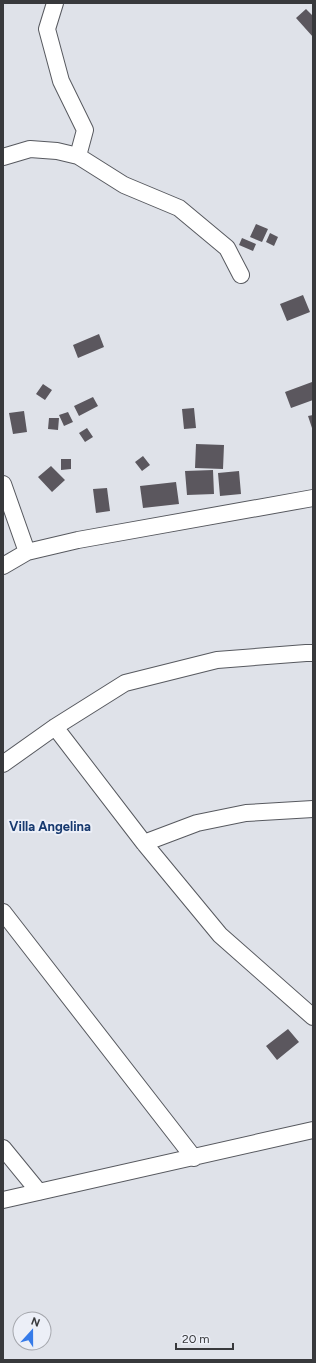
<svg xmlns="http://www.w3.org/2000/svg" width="316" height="1363" font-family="Figtree,sans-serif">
<rect width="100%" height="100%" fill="#dfe2e9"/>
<path fill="#5b575e" d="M306 9 313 16V37L296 18Z
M256 224 268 229 262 242 250 237Z
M270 233 278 237 274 246 266 242Z
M242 238 256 244 253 251 239 245Z
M303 295 310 312 287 321 280 304Z
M99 334 104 347 78 358 73 345Z
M312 382 313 400 291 408 285 392Z
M43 384 52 390 45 400 36 394Z
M93 397 98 406 79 416 74 406Z
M194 408 196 428 184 429 182 409Z
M24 411 27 432 13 434 9 413Z
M68 412 73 422 64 426 59 415Z
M313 415V431L308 416Z
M49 418H59L58 430 48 429Z
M87 428 93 437 85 442 79 433Z
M196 444 224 445 223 469 195 468Z
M143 456 150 465 142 471 135 462Z
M61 459H71V469L61 470Z
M51 466 65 480 52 492 38 477Z
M213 470 214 494 187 495 185 471Z
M239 471 241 494 220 496 218 473Z
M176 482 179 504 143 508 140 486Z
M107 488 110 511 96 513 93 489Z
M288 1029 299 1042 277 1060 266 1046Z"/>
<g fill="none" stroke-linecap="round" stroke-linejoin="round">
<defs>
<path id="minor" d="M55 3 47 29 61 81 85 130 78 156
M3 157 30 149 57 151 78 156 124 185 179 208 227 248 241 275
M3 484 27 552
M3 566 27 552 78 540 313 498
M55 727 144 843 220 935 313 1017
M3 764 55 727 125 683 217 660 306 653H313
M144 843 197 823 246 813 313 809
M3 912 194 1158
M3 1148 39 1192
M3 1200 313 1130"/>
</defs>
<use href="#minor" stroke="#57595f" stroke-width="18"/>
<use href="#minor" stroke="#fff" stroke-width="16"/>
</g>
<g text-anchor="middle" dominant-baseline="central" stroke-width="4" stroke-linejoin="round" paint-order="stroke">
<g font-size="13" font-weight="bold" fill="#183a6f" stroke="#eceff7">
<text x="50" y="826">Villa Angelina</text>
</g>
</g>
<rect width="316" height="1363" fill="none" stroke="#38393c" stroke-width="8"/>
<g transform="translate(32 1331) rotate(21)"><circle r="19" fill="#eceff7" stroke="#a4a6ac"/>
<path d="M0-3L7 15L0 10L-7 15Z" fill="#367be9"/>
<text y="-6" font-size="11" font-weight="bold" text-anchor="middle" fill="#38393c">N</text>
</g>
<path d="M176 1343v6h57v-6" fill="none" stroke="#38393c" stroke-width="2"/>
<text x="182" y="1343" font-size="12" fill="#38393c" stroke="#eceff7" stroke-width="3" paint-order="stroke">20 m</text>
</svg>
